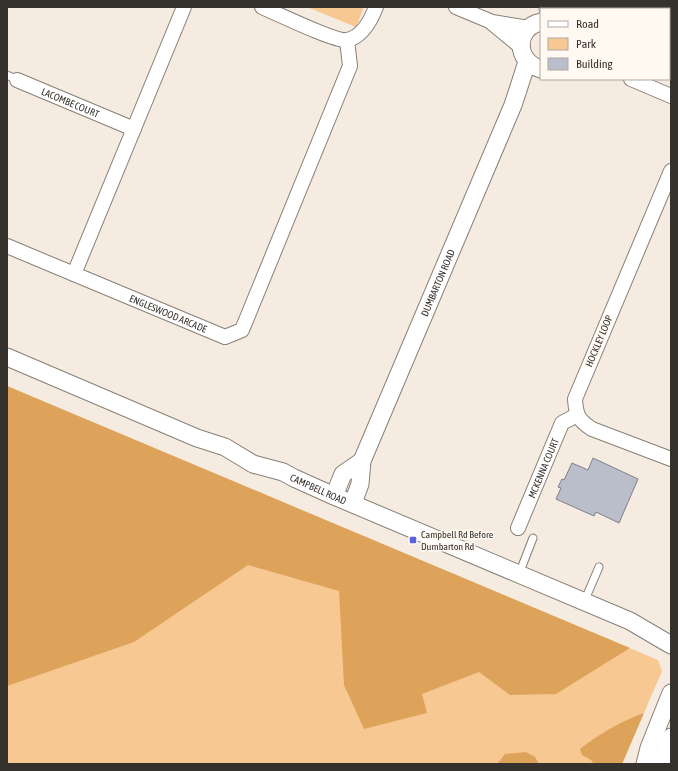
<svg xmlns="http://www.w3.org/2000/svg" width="678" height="771" font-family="'Asap Condensed',sans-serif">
<rect width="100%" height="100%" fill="#f5ebe0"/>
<path fill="#f7c891" d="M307 7H364L356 27Z
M7 386 658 660 662 671 622 764H7Z"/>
<path fill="#dea35a" d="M7 386 630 648 556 694 510 695 479 672 422 694 427 713 364 729 344 685 339 591 248 565 134 642 7 686Z
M644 713 622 764H594L591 760 582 755 580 749C599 734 621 721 644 713Z
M526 752 535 757 539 764H497L505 754Z"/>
<path fill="#babdca" stroke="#7d7f8b" d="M593 458 638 479 619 523 596 512 594 516 556 499 561 488 558 487 562 479 564 480 572 463 588 470Z"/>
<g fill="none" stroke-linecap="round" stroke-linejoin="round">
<defs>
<path id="service" d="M7 75 17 80
M519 574 533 538
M584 602 599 567"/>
<g id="minor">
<path id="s1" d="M184 7 74 274 225 337 242 330 350 66 347 40"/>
<path d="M262 7C276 13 336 42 347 40 362 37 371 20 376 7"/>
<path d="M456 7 492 22 529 28"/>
<path d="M492 23 521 47"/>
<path d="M631 79 671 96"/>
<path id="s2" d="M17 80 134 129"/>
<path d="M671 171 575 399C576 415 578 420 592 429L671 459"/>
<path d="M7 246 74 274"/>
<path id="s3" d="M518 528 562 423 577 415"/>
</g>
<g id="tertiary">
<path d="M548 9 550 7"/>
<path d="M541 22C514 28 515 62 541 69"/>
<path id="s4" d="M7 357 197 438 225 447 253 464 283 472 294 478 334 496 630 621 671 645"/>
<path d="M334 496 343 474 362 461"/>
<path id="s5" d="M353 503 360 484 362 461 513 105 527 62"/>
<path d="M645 764 649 748 671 693"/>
<path d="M661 764 671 737"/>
</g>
</defs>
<use href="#service" stroke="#887f76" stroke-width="9"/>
<use href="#minor" stroke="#887f76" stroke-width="16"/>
<use href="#tertiary" stroke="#887f76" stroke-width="19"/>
<use href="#service" stroke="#fff" stroke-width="7"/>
<use href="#minor" stroke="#fff" stroke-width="14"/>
<use href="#tertiary" stroke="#fff" stroke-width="17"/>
</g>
<rect fill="#5a63da" stroke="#fff9f2" stroke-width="1.5" x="409" y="536" width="8" height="8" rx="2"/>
<g text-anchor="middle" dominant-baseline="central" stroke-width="3.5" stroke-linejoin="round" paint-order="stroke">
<g font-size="10" fill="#35312d" stroke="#fff9f2">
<text stroke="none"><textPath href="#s2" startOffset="58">LACOMBE COURT</textPath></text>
<text stroke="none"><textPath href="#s5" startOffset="237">DUMBARTON ROAD</textPath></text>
<text stroke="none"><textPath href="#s1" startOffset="391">ENGLESWOOD ARCADE</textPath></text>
<text transform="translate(599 341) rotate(-67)">HOCKLEY LOOP</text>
<text stroke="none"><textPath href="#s3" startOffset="65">MCKENNA COURT</textPath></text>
<text stroke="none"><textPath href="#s4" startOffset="339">CAMPBELL ROAD</textPath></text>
</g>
<g font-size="10" fill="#35312d" stroke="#fff9f2" text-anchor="start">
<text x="421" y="534">Campbell Rd Before<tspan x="421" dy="12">Dumbarton Rd</tspan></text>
</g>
</g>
<rect width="678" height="771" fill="none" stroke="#35312d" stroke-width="16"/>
<rect x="540" y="8" width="130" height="72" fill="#fff9f2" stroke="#aea9a3"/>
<rect x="548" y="21" width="20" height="6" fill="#ffffff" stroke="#aea9a3"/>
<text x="576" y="28" font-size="12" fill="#35312d">Road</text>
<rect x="548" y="38" width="20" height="12" fill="#f7c891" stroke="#aea9a3"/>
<text x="576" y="48" font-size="12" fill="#35312d">Park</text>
<rect x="548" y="58" width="20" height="12" fill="#babdca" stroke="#aea9a3"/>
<text x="576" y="68" font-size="12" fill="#35312d">Building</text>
</svg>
